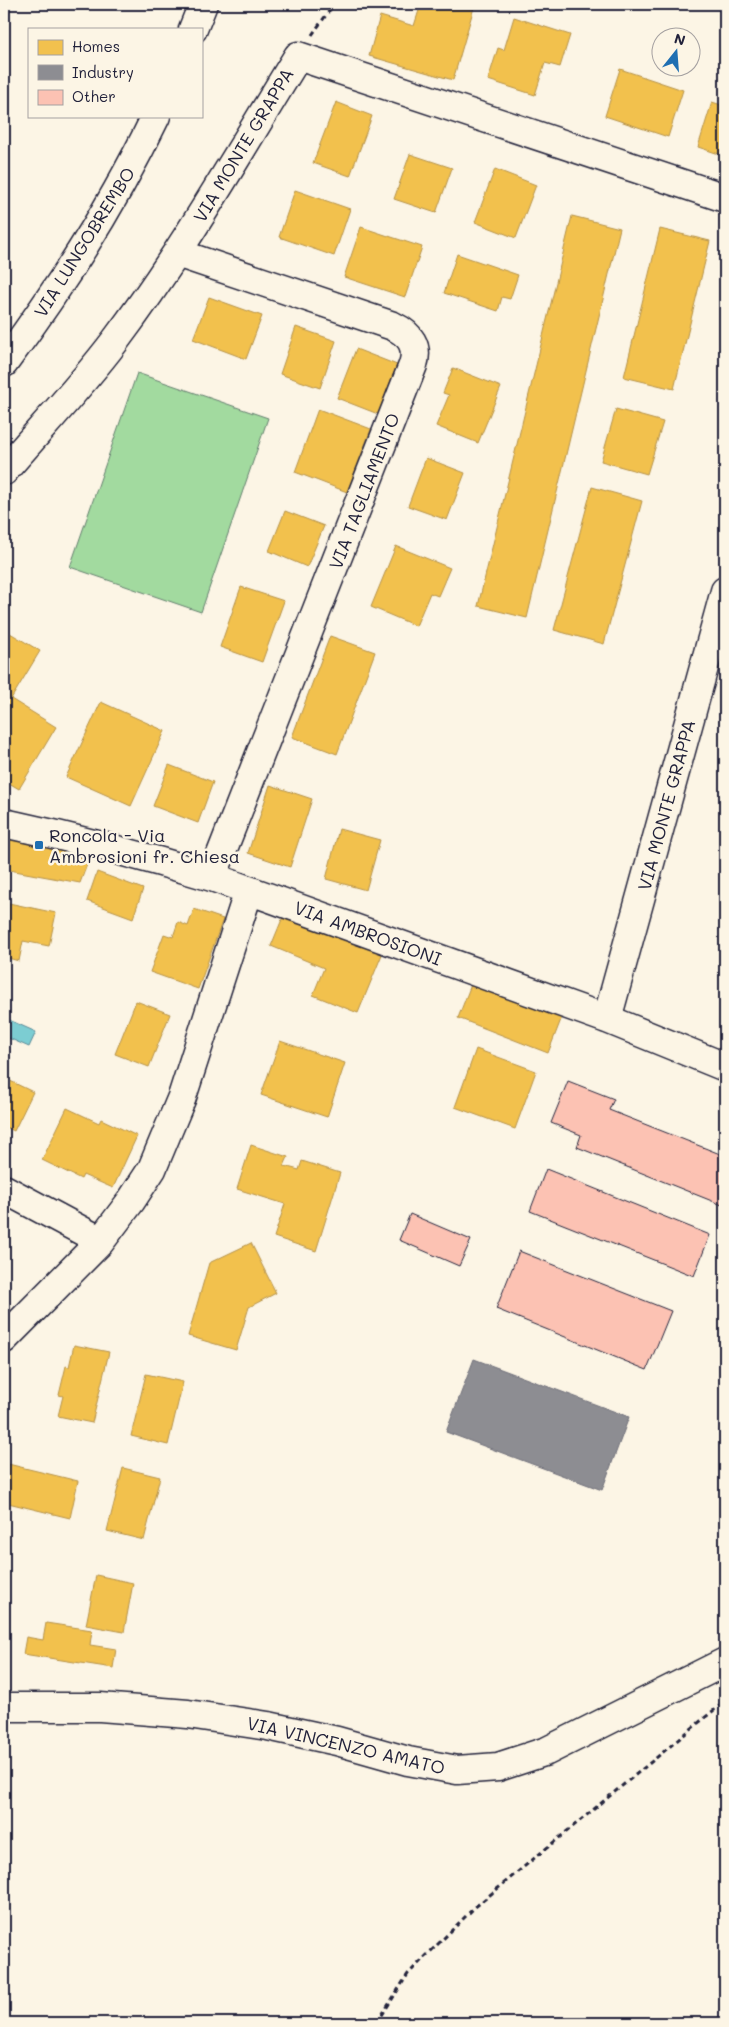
<svg xmlns="http://www.w3.org/2000/svg" width="729" height="2027" font-family="Mali,sans-serif">
<rect width="100%" height="100%" fill="#fcf5e5"/>
<filter id="ink" filterUnits="userSpaceOnUse"><feTurbulence type="fractalNoise" baseFrequency=".02" numOctaves="2"/><feDisplacementMap in="SourceGraphic" scale="10" xChannelSelector="R" yChannelSelector="G"/><feConvolveMatrix kernelMatrix="1 2 1 2 8 2 1 2 1" color-interpolation-filters="sRGB"/></filter>
<g filter="url(#ink)">
<path fill="#a2da9f" stroke="#627e6d" d="M137 373 268 418 201 612 70 567Z"/>
<path fill="#7ccdd2" stroke="#588996" d="M7 1019 36 1032 29 1047 4 1036V1026Z"/>
<path fill="#f2c14e" stroke="#b49148" d="M421 4H475L453 80 369 56 380 16 414 26Z
M514 17 570 35 560 67 545 63 535 95 488 80 498 48 504 50Z
M620 69 683 90 668 137 605 116Z
M336 102 372 116 350 176 313 163Z
M712 102 725 106V156L698 147Z
M410 154 452 168 436 213 394 199Z
M495 169 536 185 516 238 475 222Z
M295 190 350 209 334 256 279 237Z
M572 216 620 228 527 618 478 606Z
M361 227 422 247 405 297 344 277Z
M660 229 710 241 674 389 624 377Z
M457 254 518 275 510 299 502 297 498 311 444 293Z
M209 297 262 316 246 359 193 339Z
M296 327 336 341 320 388 280 374Z
M356 349 397 365 378 414 337 398Z
M453 368 501 387 478 443 436 426 449 395 443 393Z
M318 409 371 429 347 492 295 472Z
M616 409 663 422 647 474 601 461Z
M426 458 465 473 447 520 408 506Z
M592 487 642 501 604 644 554 630Z
M285 511 324 526 307 567 269 551Z
M396 546 450 568 438 596 430 593 416 626 371 607Z
M241 587 284 601 262 662 220 647Z
M10 633 40 651 11 699 56 727 19 789 4 780V753L10 742 4 738V643Z
M330 636 375 652 337 754 292 737Z
M101 702 165 731 131 806 66 777Z
M169 765 213 782 198 823 153 806Z
M270 785 312 799 290 867 248 853Z
M339 829 380 840 366 890 326 879Z
M4 836 91 854 80 883 4 869Z
M97 872 143 889 133 918 87 901Z
M4 902 56 913 49 946 23 941 19 961 4 957Z
M194 909 223 919 198 989 150 972 164 934 173 937 178 922 188 926Z
M285 912 383 952 358 1013 313 995 324 968 271 946Z
M472 982 562 1017 548 1053 458 1018Z
M136 1001 170 1014 149 1067 115 1054Z
M280 1041 345 1063 327 1117 261 1095Z
M476 1049 536 1071 515 1129 455 1107Z
M4 1078 33 1092 14 1131 4 1126Z
M67 1108 99 1123 101 1119 137 1136 113 1188 83 1175 81 1179 42 1160Z
M251 1145 288 1157 284 1166 299 1170 302 1161 340 1173 316 1251 274 1237 285 1204 237 1189Z
M251 1243 276 1293 249 1307 236 1350 188 1336 209 1263Z
M74 1345 109 1352 92 1423 58 1416 63 1396 59 1395 66 1366 69 1367Z
M146 1374 183 1382 168 1445 131 1436Z
M4 1463 78 1481 70 1518 4 1502Z
M123 1468 160 1477 144 1540 107 1531Z
M96 1575 133 1583 124 1632 86 1625Z
M46 1623 92 1630 90 1645 116 1649 113 1668 23 1654 26 1637 43 1640Z"/>
<path fill="#8d8d92" stroke="#6d6d78" d="M474 1359 629 1417 602 1490 446 1432Z"/>
<path fill="#fcc2b3" stroke="#22223b" d="M568 1081 614 1099 609 1110 725 1156V1196L722 1205 577 1147 581 1135 551 1123Z
M546 1169 710 1235 694 1276 530 1211Z
M410 1214 471 1240 459 1266 399 1240Z
M519 1251 671 1311 647 1370 496 1309Z"/>
<g fill="none" stroke-linecap="round" stroke-linejoin="round">
<defs>
<path id="minor" d="M193 29 203 4
M177 253 393 326C410 334 419 346 413 365L212 877
M4 363C62 285 114 204 156 116
M4 471C41 428 81 386 115 341 183 251 239 152 298 56L725 198
M4 823C74 838 143 856 212 877L607 1019 725 1067
M607 1019 725 591
M4 1189 88 1234 100 1242
M4 1339 100 1242 131 1201 152 1169 182 1097 249 890
M4 1707H100L188 1714 268 1726 337 1741 408 1761 457 1770 498 1767 547 1751 725 1662"/>
</defs>
<use href="#minor" stroke="#22223b" stroke-width="31"/>
<path stroke="#22223b" stroke-width="3" stroke-dasharray="5 4" stroke-linecap="butt" d="M312 35 334 4
M377 2023 408 1974 474 1908 725 1701"/>
<use href="#minor" stroke="#fcf5e5" stroke-width="28"/>
</g>
</g>
<rect fill="#1f6fb2" stroke="#fcf5e5" stroke-width="2" x="34" y="840" width="10" height="10" rx="2.5"/>
<g text-anchor="middle" dominant-baseline="central" stroke-width="5" stroke-linejoin="round" paint-order="stroke">
<g font-size="18" fill="#22223b" stroke="#fcf5e5">
<text transform="translate(243 145) rotate(-59)">VIA MONTE GRAPPA</text>
<text transform="translate(84 242) rotate(-58)">VIA LUNGOBREMBO</text>
<text transform="translate(364 491) rotate(-69)">VIA TAGLIAMENTO</text>
<text transform="translate(666 805) rotate(-75)">VIA MONTE GRAPPA</text>
<text transform="translate(368 933) rotate(20)">VIA AMBROSIONI</text>
<text transform="translate(346 1745) rotate(13)">VIA VINCENZO AMATO</text>
</g>
<g font-size="18" fill="#22223b" stroke="#fcf5e5" text-anchor="start">
<text x="49" y="835">Roncola - Via<tspan x="49" dy="21">Ambrosioni fr. Chiesa</tspan></text>
</g>
</g>
<rect width="729" height="2027" fill="none" stroke="#fcf5e5" stroke-width="20"/>
<rect x="10" y="10" width="709" height="2007" fill="none" stroke="#22223b" stroke-width="2" filter="url(#ink)"/>
<rect x="28" y="28" width="175" height="90" fill="#fcf5e5" stroke="#a5a1a1"/>
<rect x="38" y="40" width="25" height="15" fill="#f2c14e" stroke="#a5a1a1"/>
<text x="72" y="52" font-size="15" fill="#22223b">Homes</text>
<rect x="38" y="65" width="25" height="15" fill="#8d8d92" stroke="#a5a1a1"/>
<text x="72" y="78" font-size="15" fill="#22223b">Industry</text>
<rect x="38" y="90" width="25" height="15" fill="#fcc2b3" stroke="#a5a1a1"/>
<text x="72" y="102" font-size="15" fill="#22223b">Other</text>
<g transform="translate(676 52) rotate(17)"><circle r="24" fill="#fcf5e5" stroke="#a5a1a1"/>
<path d="M0-4L9 19L0 12L-9 19Z" fill="#1f6fb2"/>
<text y="-8" font-size="14" font-weight="bold" text-anchor="middle" fill="#22223b">N</text>
</g>
</svg>
